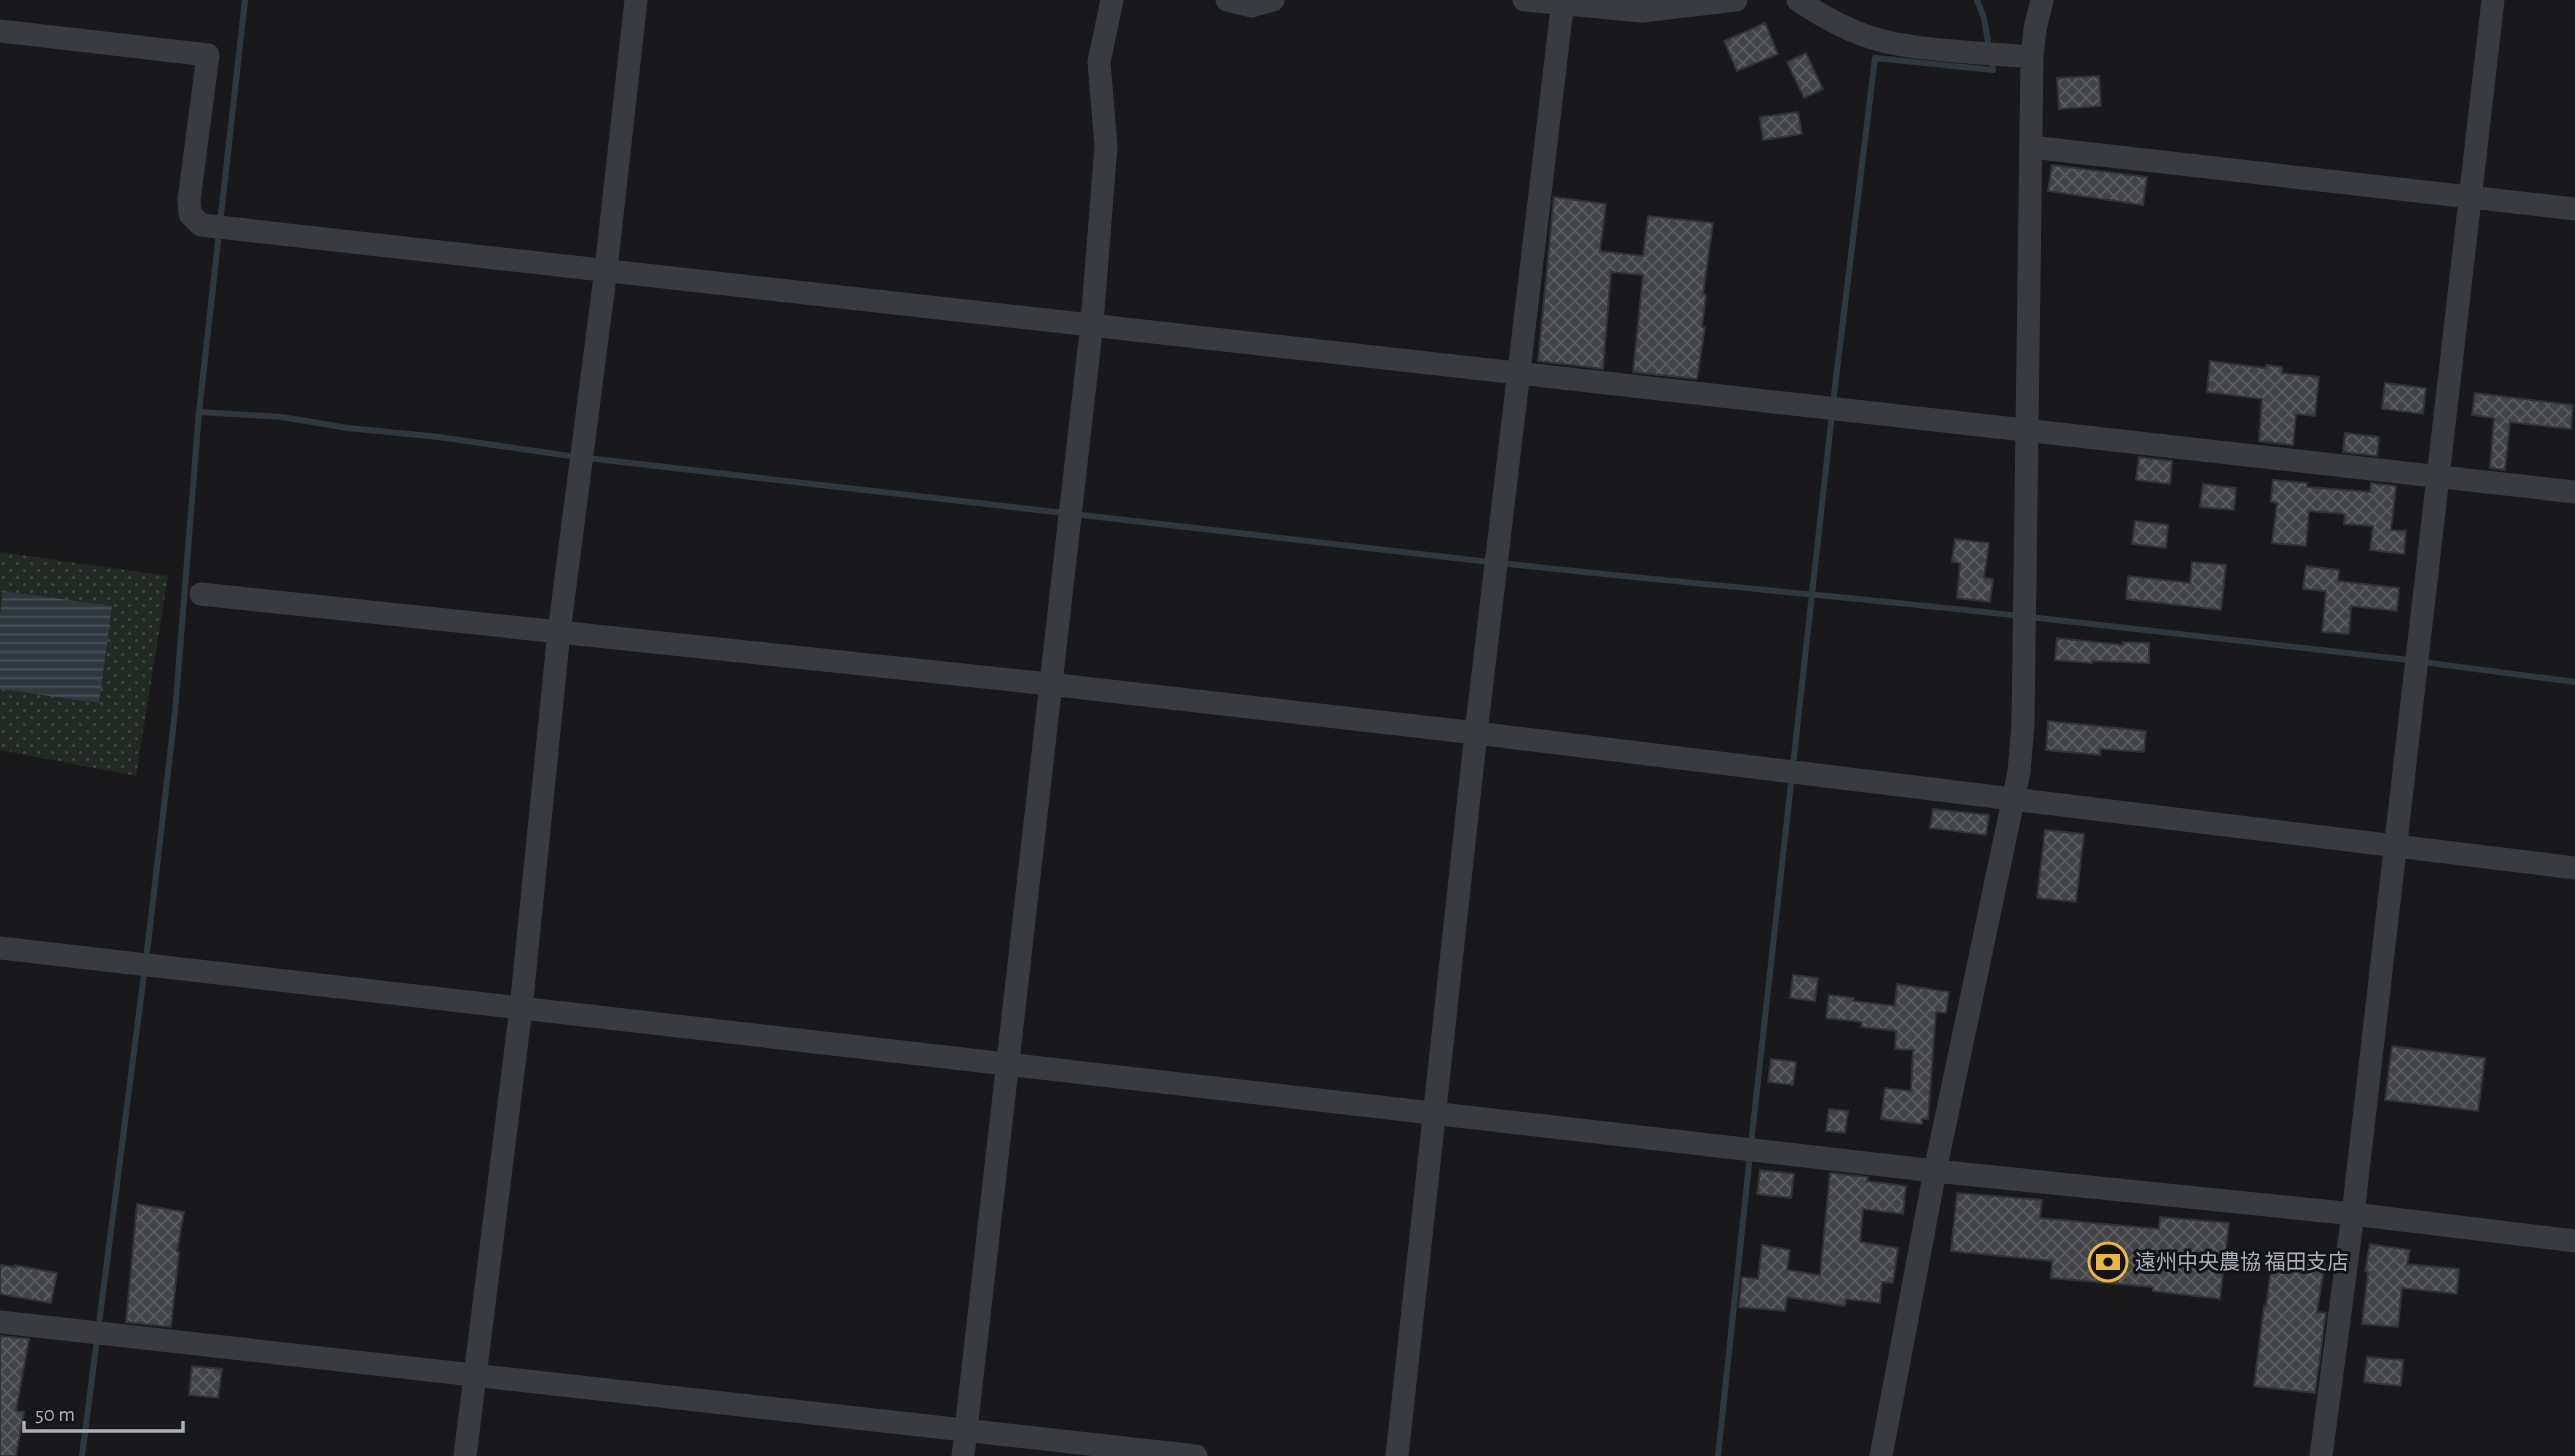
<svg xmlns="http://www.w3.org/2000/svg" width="2575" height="1456" font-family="'Alegreya Sans','Noto Sans JP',sans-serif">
<defs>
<pattern id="grass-dots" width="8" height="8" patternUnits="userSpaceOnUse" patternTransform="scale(1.75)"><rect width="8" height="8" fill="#212922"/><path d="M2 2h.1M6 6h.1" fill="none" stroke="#3f4640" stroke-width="1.8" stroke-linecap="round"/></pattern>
<pattern id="water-rules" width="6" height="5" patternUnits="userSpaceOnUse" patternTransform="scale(1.75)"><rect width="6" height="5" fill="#2f383f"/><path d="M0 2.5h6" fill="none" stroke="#4a5259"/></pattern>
<pattern id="building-cross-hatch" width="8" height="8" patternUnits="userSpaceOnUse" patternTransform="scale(1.75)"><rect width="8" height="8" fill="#434448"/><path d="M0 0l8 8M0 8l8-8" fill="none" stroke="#5b5c60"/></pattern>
</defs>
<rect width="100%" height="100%" fill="#19191b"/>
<path fill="url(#grass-dots)" d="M0 552 168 576 136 776 0 750Z"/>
<path fill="url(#water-rules)" d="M3 591 112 606 99 703 0 689V615Z"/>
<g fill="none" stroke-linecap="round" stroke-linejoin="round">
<path stroke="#2f383f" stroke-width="6" d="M1977 0 1984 18 1989 48
M1833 403 1875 58 1993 70 1991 59
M199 412 282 417 348 428 439 437 576 457
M587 458 1490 562
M1501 563C1674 583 1847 596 2020 616
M2030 617 2400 659 2575 682
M1751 1144 1832 414
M82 1456 149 935 175 712 199 412 245 0
M1718 1456 1750 1155"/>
</g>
<path fill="url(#building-cross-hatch)" stroke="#333337" stroke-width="2" d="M1765 23 1778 54 1737 71 1724 41Z
M1806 53 1823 89 1804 98 1787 62Z
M2099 76 2101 106 2059 109 2057 78Z
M1798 112 1802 134 1763 140 1760 117Z
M2052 165 2147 177 2143 205 2048 191Z
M1554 197 1606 204 1600 251 1643 256 1648 216 1713 223 1703 294 1706 295 1702 327H1705L1697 379 1633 372 1643 275 1611 272 1603 369 1538 361Z
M2210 361 2266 368V365L2282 367V373L2319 377 2315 416 2296 414 2293 445 2259 441 2262 399 2207 392Z
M2385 383 2426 388 2423 414 2382 409Z
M2475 393 2573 405 2571 429 2510 422 2505 470 2490 468 2494 418 2472 415Z
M2345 433 2379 437 2377 456 2343 452Z
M2139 457 2172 461 2170 484 2136 480Z
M2273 480 2307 483V487L2370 492 2371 483 2396 486 2391 530 2406 531 2404 554 2370 550 2373 526 2344 524 2345 514 2309 511 2306 546 2272 543 2277 503 2271 502Z
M2203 484 2236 488 2234 510 2200 507Z
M2135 521 2168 525 2166 548 2132 544Z
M1955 539 1989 543 1984 578 1993 579 1990 602 1957 598 1960 563 1952 562Z
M2192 562 2226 565 2221 610 2126 599 2128 576 2190 583Z
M2306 566 2339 570 2338 581 2399 588 2397 611 2351 606 2349 634 2322 632 2326 591 2303 589Z
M2057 638 2123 645V642L2149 643V663L2092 661V663L2055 660Z
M2048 721 2146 731 2144 752 2100 749V755L2046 750Z
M1933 809 1989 815 1986 835 1930 828Z
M2045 830 2084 834 2076 902 2037 898Z
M1793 975 1818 978 1815 1001 1790 998Z
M1897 984 1949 992 1946 1013 1936 1012 1928 1119H1922V1124L1881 1119 1885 1088 1911 1091 1913 1050 1895 1049 1896 1031 1861 1027 1862 1022 1826 1018 1829 995 1854 998 1853 1001 1895 1006Z
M2392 1046 2485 1058 2478 1111 2385 1100Z
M1771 1059 1796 1062 1793 1085 1768 1082Z
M1829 1109 1848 1111 1845 1133 1826 1131Z
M1760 1170 1794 1174 1791 1198 1757 1194Z
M1830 1173 1868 1177 1867 1181 1906 1186 1903 1214 1863 1209 1860 1242 1898 1248 1893 1283 1882 1282 1880 1303 1846 1299 1845 1306 1787 1297 1785 1311 1739 1307 1742 1277 1758 1279 1762 1245 1790 1250 1787 1270 1820 1275Z
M1957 1193 2042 1200 2040 1218 2159 1229 2160 1217 2229 1223 2220 1299 2153 1291V1287L2051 1278 2052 1261 1951 1251Z
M137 1204 184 1212 177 1251 179 1252 171 1327 126 1322Z
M2370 1244 2410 1250 2407 1264 2459 1269 2457 1294 2402 1288 2398 1327 2362 1324 2368 1272 2365 1271Z
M2273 1254 2325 1262 2317 1312 2326 1313 2315 1393 2254 1386 2264 1306H2266Z
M0 1265 15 1267V1265L57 1273 51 1303 0 1294Z
M0 1336 29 1339 16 1411 24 1412 16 1456H0Z
M2367 1357 2403 1360 2401 1386 2364 1382Z
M192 1366 222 1369 218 1398 189 1395Z"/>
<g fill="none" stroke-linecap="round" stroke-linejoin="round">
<path stroke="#3a3b40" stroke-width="23" d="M1227 0 1252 6 1273 0
M1524 0 1642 11 1736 0
M1798 0C1827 20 1862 38 1897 44 1941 52 1988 53 2032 57
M0 31 208 55 189 200 190 214 201 225 2575 492
M2031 147 2575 209
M201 594 1049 684 1476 733 2575 868
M0 948 1935 1171 2353 1214 2575 1241
M0 1322 1196 1456
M465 1456 521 1008 559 632 606 269 636 0
M963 1456 1092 323 1106 146 1099 62 1112 0
M1397 1456 1476 733 1563 0
M1881 1456 1935 1171 2019 772 2023 724 2032 57 2035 29 2042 0
M2321 1456 2353 1214 2493 0"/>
</g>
<defs>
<symbol id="bank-ring" viewBox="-11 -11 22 22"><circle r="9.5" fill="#141416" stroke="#eab742" stroke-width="1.5"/><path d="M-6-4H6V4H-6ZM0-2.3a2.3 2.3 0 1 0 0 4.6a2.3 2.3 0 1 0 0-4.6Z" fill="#eab742"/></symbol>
</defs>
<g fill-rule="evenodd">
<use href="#bank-ring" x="2086" y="1240" width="44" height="44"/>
</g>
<g text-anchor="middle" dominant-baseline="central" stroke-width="6" stroke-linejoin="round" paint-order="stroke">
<g font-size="21" fill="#acb0ba" stroke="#141416" text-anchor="start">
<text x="2135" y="1262">遠州中央農協 福田支店</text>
</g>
</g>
<path d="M24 1421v10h159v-10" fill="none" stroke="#acb0ba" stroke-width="3.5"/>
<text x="35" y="1421" font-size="21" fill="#acb0ba" stroke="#141416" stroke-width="5" paint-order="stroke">50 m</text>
</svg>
